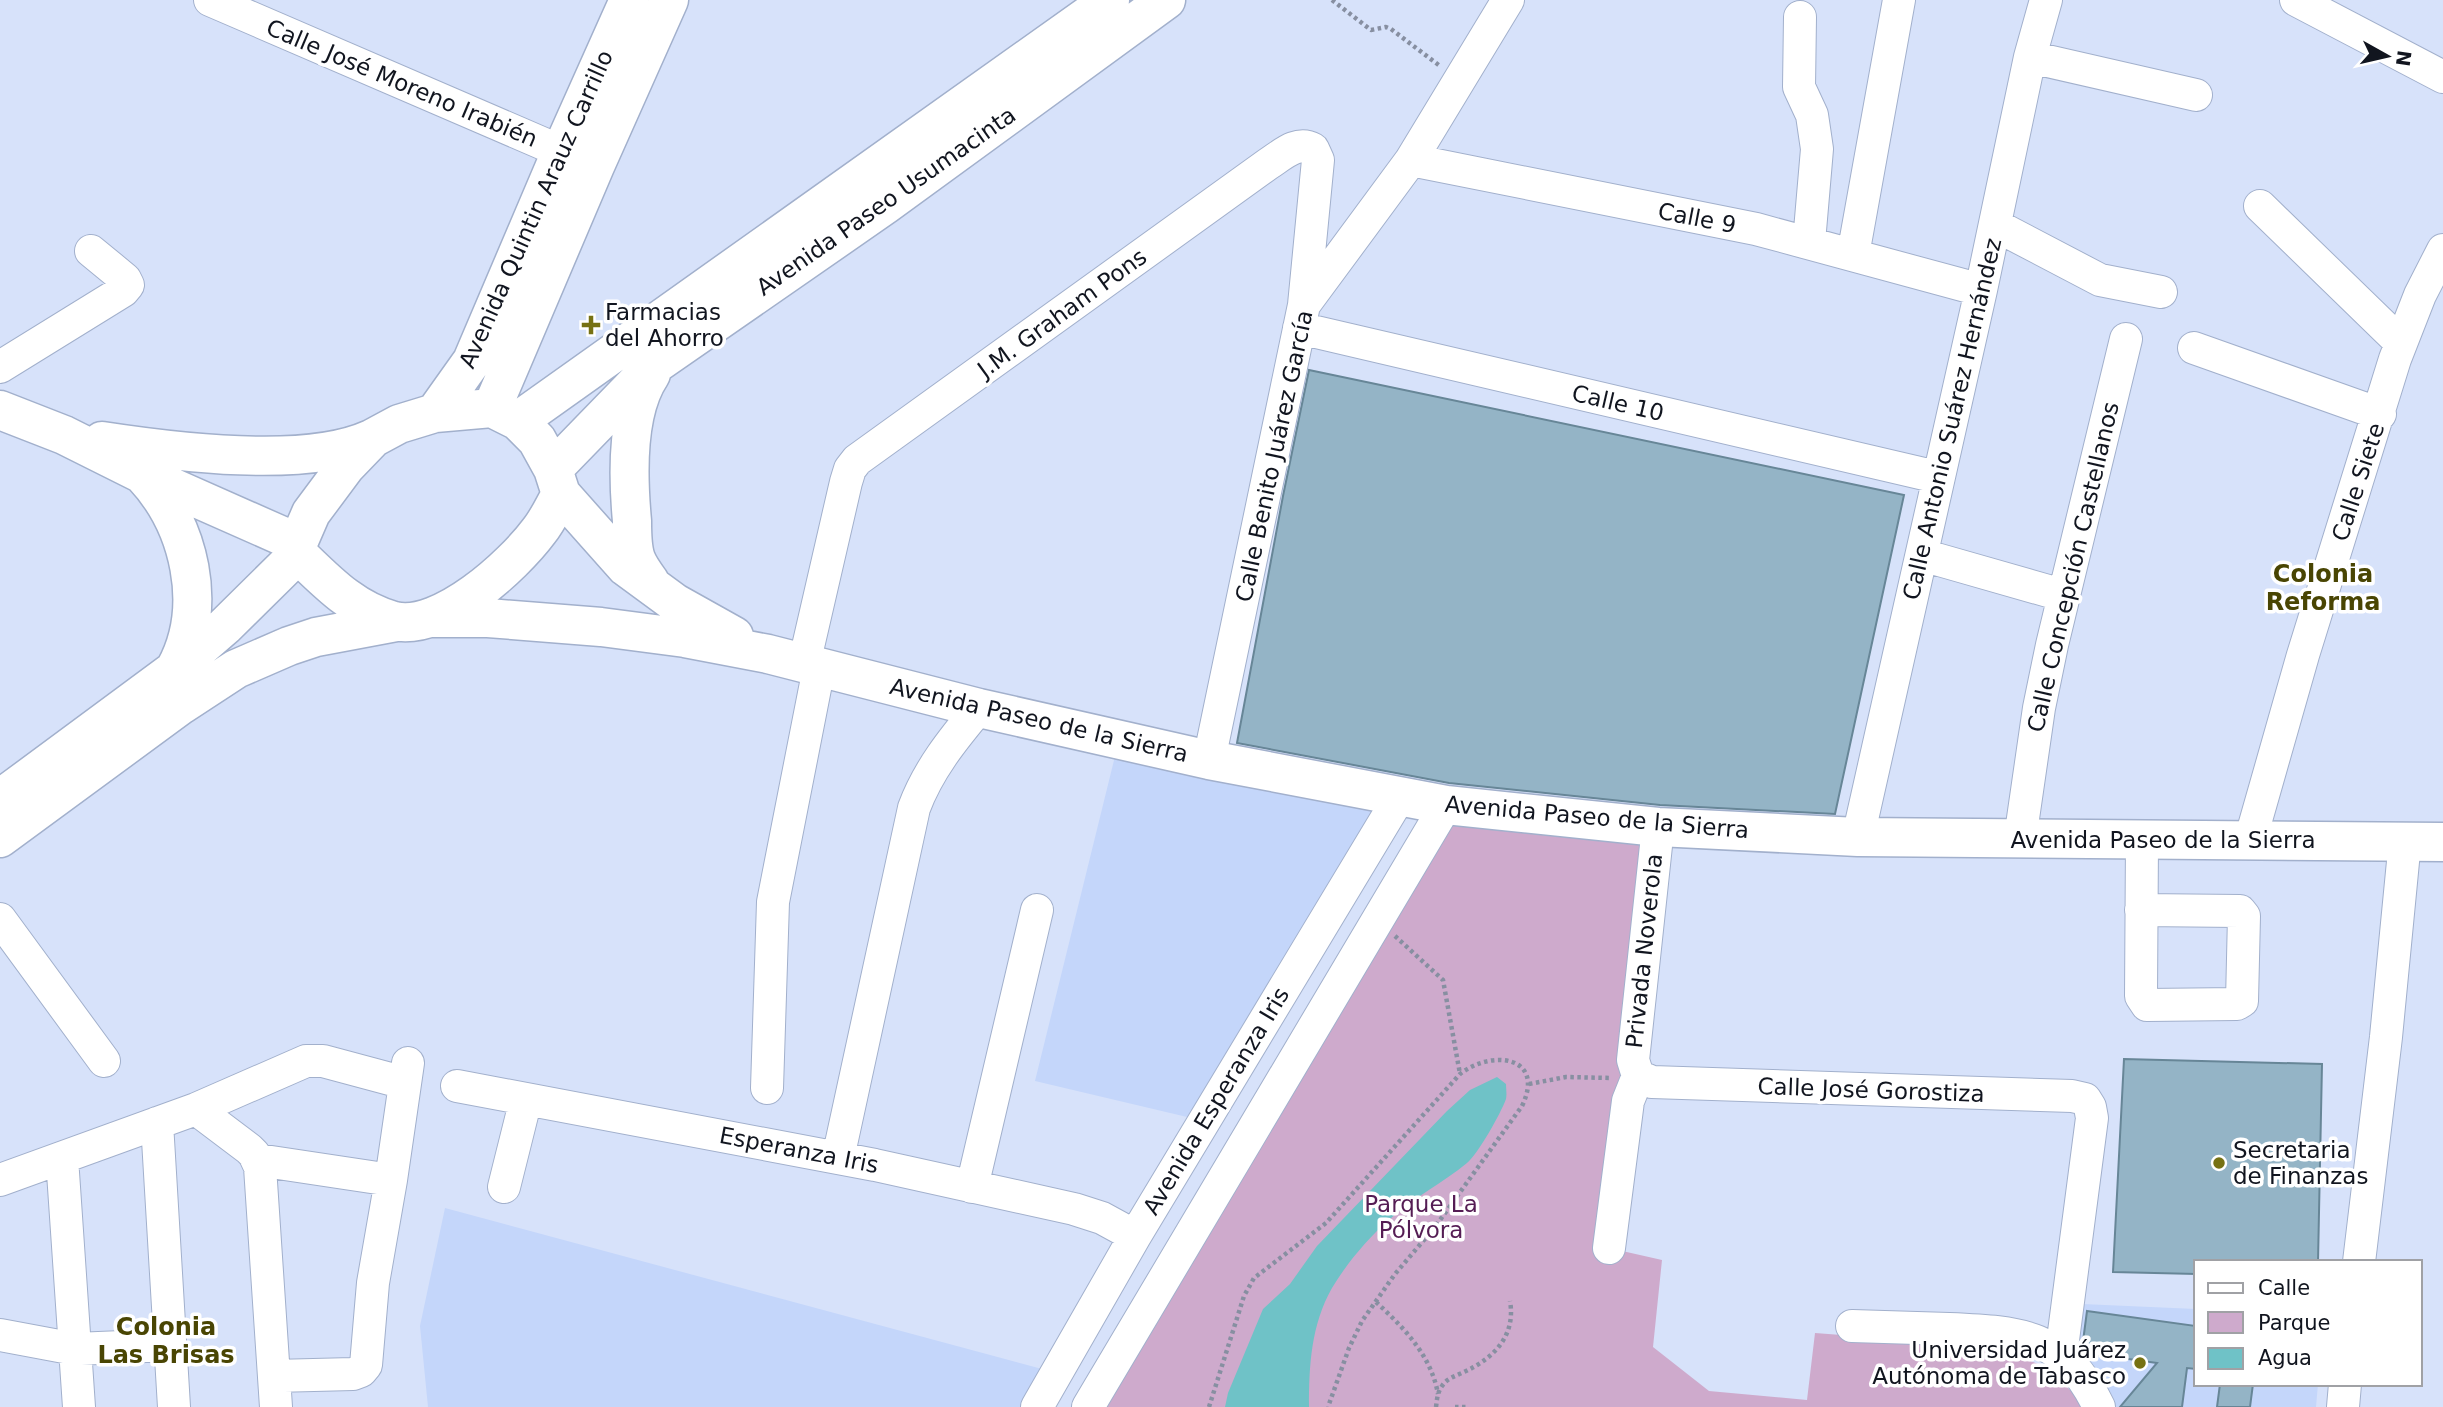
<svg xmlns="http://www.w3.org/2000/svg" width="2443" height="1407" font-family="'DejaVu Sans',sans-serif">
<rect width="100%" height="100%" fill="#d7e2fa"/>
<path fill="#c4d6fa" d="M1119 740 1400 796 1204 1121 1035 1081Z
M445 1208 1057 1373 1037 1407H428L420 1326Z
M2082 1304 2196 1309V1384H2318L2316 1407H2110L2075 1352Z"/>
<path fill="#ceaacc" d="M1446 805 1658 827 1609 1248 1662 1260 1653 1347 1709 1391 1807 1400 1815 1333 1999 1347 2049 1369 2087 1407H1088Z"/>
<path fill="#6fc2c7" d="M1497 1077 1506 1084C1506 1089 1507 1094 1506 1099 1501 1113 1478 1154 1467 1163 1443 1183 1414 1197 1390 1219 1368 1238 1347 1263 1332 1288 1311 1325 1309 1366 1309 1407H1225L1228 1393 1263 1309 1290 1284 1317 1246 1447 1111 1470 1090Z"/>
<path fill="#94b4c6" stroke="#678697" stroke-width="2" d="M1309 370 1904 495 1835 814 1660 805 1449 783 1237 743 1283 496Z
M2124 1059 2322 1064 2318 1262H2196V1274L2113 1272Z
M2087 1311 2196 1326V1369L2187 1368 2182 1407H2120L2157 1363 2086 1353 2082 1349Z
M2220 1384H2253L2250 1407H2217Z"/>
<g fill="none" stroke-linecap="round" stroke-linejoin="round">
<defs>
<path id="minor" d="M210 0 581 160
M2296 0 2443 77
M1800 17 1799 87 1812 115 1817 149 1809 242
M2030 57 2196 95
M1411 160 1756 229 1981 290
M2260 206 2401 343
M1995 225 2100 280 2161 292
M1853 255 1899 0
M1299 328 1937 477
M2194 348 2380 414
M0 367 123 291 128 285 125 279 91 251
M1922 555 2062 595
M804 664 846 482 850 469 857 460 1268 164C1282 155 1297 140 1313 149L1318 160 1304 305
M1209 760 1304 305 1411 160 1508 0
M1858 837 1981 290 2030 57 2046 0
M2020 839 2039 708 2052 645 2126 339
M2250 841 2303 655 2395 359 2420 295 2443 250
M2141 910 2240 911 2244 916 2242 1001 2237 1004 2147 1005 2141 996 2142 841
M0 919 104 1061
M1638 1076 1652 1082 2072 1096 2085 1099 2090 1107 2092 1118 2061 1355
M1638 1076 1633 1060 1658 827
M457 1086 875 1165 1074 1209 1102 1218 1135 1236
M767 1088 773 902 819 668
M196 1109 249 1149 254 1154 260 1167 276 1407
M157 1123 174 1407
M62 1158 79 1407
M838 1158 914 808C928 770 953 739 979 708
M258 1160 391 1180
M0 1180 196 1109 306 1061H323L405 1083
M504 1187 526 1099
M972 1187 1037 910
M1609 1248 1628 1101 1638 1076
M2359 1262 2386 1037 2405 841
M1852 1326C1884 1327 1916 1328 1949 1329 2021 1332 2064 1334 2099 1407
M0 1335 75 1349 170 1345
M274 1376 353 1374 361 1371 366 1365 373 1283 391 1180 408 1063
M1037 1407 1135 1236 1400 796
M1088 1407 1446 805
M2343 1407 2345 1384"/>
<path id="major" d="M492 408 595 166 669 0
M0 410 64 435 142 474 298 543
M435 413 472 361 561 152 629 0
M518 421 1110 0
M102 441C174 452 305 469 371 439
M553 469 653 366 885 205 1166 0
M143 475C190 525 209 607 175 669
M561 494C554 506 548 520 539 531 513 566 441 632 394 621 353 610 327 582 298 554V543L311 513 346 466 373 438 399 424 435 413 492 408 518 421 537 440 553 469 561 494 626 567 675 603 734 636
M650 582C645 575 639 567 636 559 632 548 632 533 632 521 628 478 626 411 651 374
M431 618H488L601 627 685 638 768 654 979 708 1209 760 1446 805 1658 827 1858 837 2443 842
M0 799 173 671 225 626 298 554
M0 838 181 705 236 669 289 646 316 637 396 622"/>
</defs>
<use href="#minor" stroke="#a2b0cc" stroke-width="34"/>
<use href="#major" stroke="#a2b0cc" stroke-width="41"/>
<path stroke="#878fa1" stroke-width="4.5" stroke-dasharray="3.5 3.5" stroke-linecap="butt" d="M1332 0 1371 30 1386 27 1391 29 1440 66
M1395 936 1443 980 1460 1074
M1529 1084 1566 1077 1611 1078
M1376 1302C1404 1328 1431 1355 1438 1394
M1209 1407 1244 1296 1254 1278 1326 1223 1460 1074C1492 1049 1546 1056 1522 1106L1435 1227 1395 1274 1362 1321 1349 1348 1328 1407
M1436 1407C1437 1400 1437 1393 1442 1386 1447 1378 1456 1376 1464 1372 1494 1358 1516 1336 1510 1301
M1455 1407H1468"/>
<use href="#minor" stroke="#fff" stroke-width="32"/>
<use href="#major" stroke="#fff" stroke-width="38"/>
</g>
<g fill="#767113" stroke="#fff" stroke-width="2.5">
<path d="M587.5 314.5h7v7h7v7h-7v7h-7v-7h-7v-7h7z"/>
<circle cx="2219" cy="1163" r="7"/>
<circle cx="2140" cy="1363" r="7"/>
</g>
<g text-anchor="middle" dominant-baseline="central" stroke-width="7" stroke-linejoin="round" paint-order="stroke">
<g font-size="23" fill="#11151f" stroke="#fff">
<text transform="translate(402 83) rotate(23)">Calle José Moreno Irabién</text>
<text transform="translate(886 201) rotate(-35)">Avenida Paseo Usumacinta</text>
<text transform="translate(536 209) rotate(-66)">Avenida Quintin Arauz Carrillo</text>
<text transform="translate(1697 218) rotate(11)">Calle 9</text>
<text transform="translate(1062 313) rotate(-36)">J.M. Graham Pons</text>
<text transform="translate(1618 403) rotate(13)">Calle 10</text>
<text transform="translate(1952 419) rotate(-77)">Calle Antonio Suárez Hernández</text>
<text transform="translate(1274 456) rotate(-78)">Calle Benito Juárez García</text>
<text transform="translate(2358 482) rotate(-72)">Calle Siete</text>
<text transform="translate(2073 567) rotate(-77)">Calle Concepción Castellanos</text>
<text transform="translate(1039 720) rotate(13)">Avenida Paseo de la Sierra</text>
<text transform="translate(1597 817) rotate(5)">Avenida Paseo de la Sierra</text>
<text x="2163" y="840">Avenida Paseo de la Sierra</text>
<text transform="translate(1644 951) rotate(-84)">Privada Noverola</text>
<text transform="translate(1871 1090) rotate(2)">Calle José Gorostiza</text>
<text transform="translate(1216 1101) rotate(-59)">Avenida Esperanza Iris</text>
<text transform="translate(799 1150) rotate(11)">Esperanza Iris</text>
</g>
<g font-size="23" fill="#11151f" stroke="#fff" text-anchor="start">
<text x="605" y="312">Farmacias<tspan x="605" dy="26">del Ahorro</tspan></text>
<text x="2233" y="1150">Secretaria<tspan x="2233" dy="26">de Finanzas</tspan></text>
<text x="2126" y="1350" text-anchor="end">Universidad Juárez<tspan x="2126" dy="26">Autónoma de Tabasco</tspan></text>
</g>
<g font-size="23" fill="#551d54" stroke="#fff">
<text x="1421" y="1204">Parque La<tspan x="1421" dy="26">Pólvora</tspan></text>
</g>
<g font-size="24" font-weight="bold" fill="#494503" stroke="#fff">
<text x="2323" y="574">Colonia<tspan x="2323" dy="28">Reforma</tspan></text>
<text x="166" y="1327">Colonia<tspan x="166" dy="28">Las Brisas</tspan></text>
</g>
</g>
<rect x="2194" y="1260" width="228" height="126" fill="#ffffff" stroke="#a0a1a5" stroke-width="2"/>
<rect x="2208" y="1283" width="35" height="10" fill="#ffffff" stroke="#a0a1a5" stroke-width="2"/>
<text x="2258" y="1295" font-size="21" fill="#11151f">Calle</text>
<rect x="2208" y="1312" width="35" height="21" fill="#ceaacc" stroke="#a0a1a5" stroke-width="2"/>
<text x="2258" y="1330" font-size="21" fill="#11151f">Parque</text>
<rect x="2208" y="1348" width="35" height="21" fill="#6fc2c7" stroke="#a0a1a5" stroke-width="2"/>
<text x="2258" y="1365" font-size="21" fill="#11151f">Agua</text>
<g transform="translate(2387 56) rotate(98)" stroke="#ffffff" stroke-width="5" paint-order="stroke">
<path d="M0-5L12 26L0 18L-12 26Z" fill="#11151f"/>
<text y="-10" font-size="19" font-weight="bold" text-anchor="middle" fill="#11151f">N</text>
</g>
</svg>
